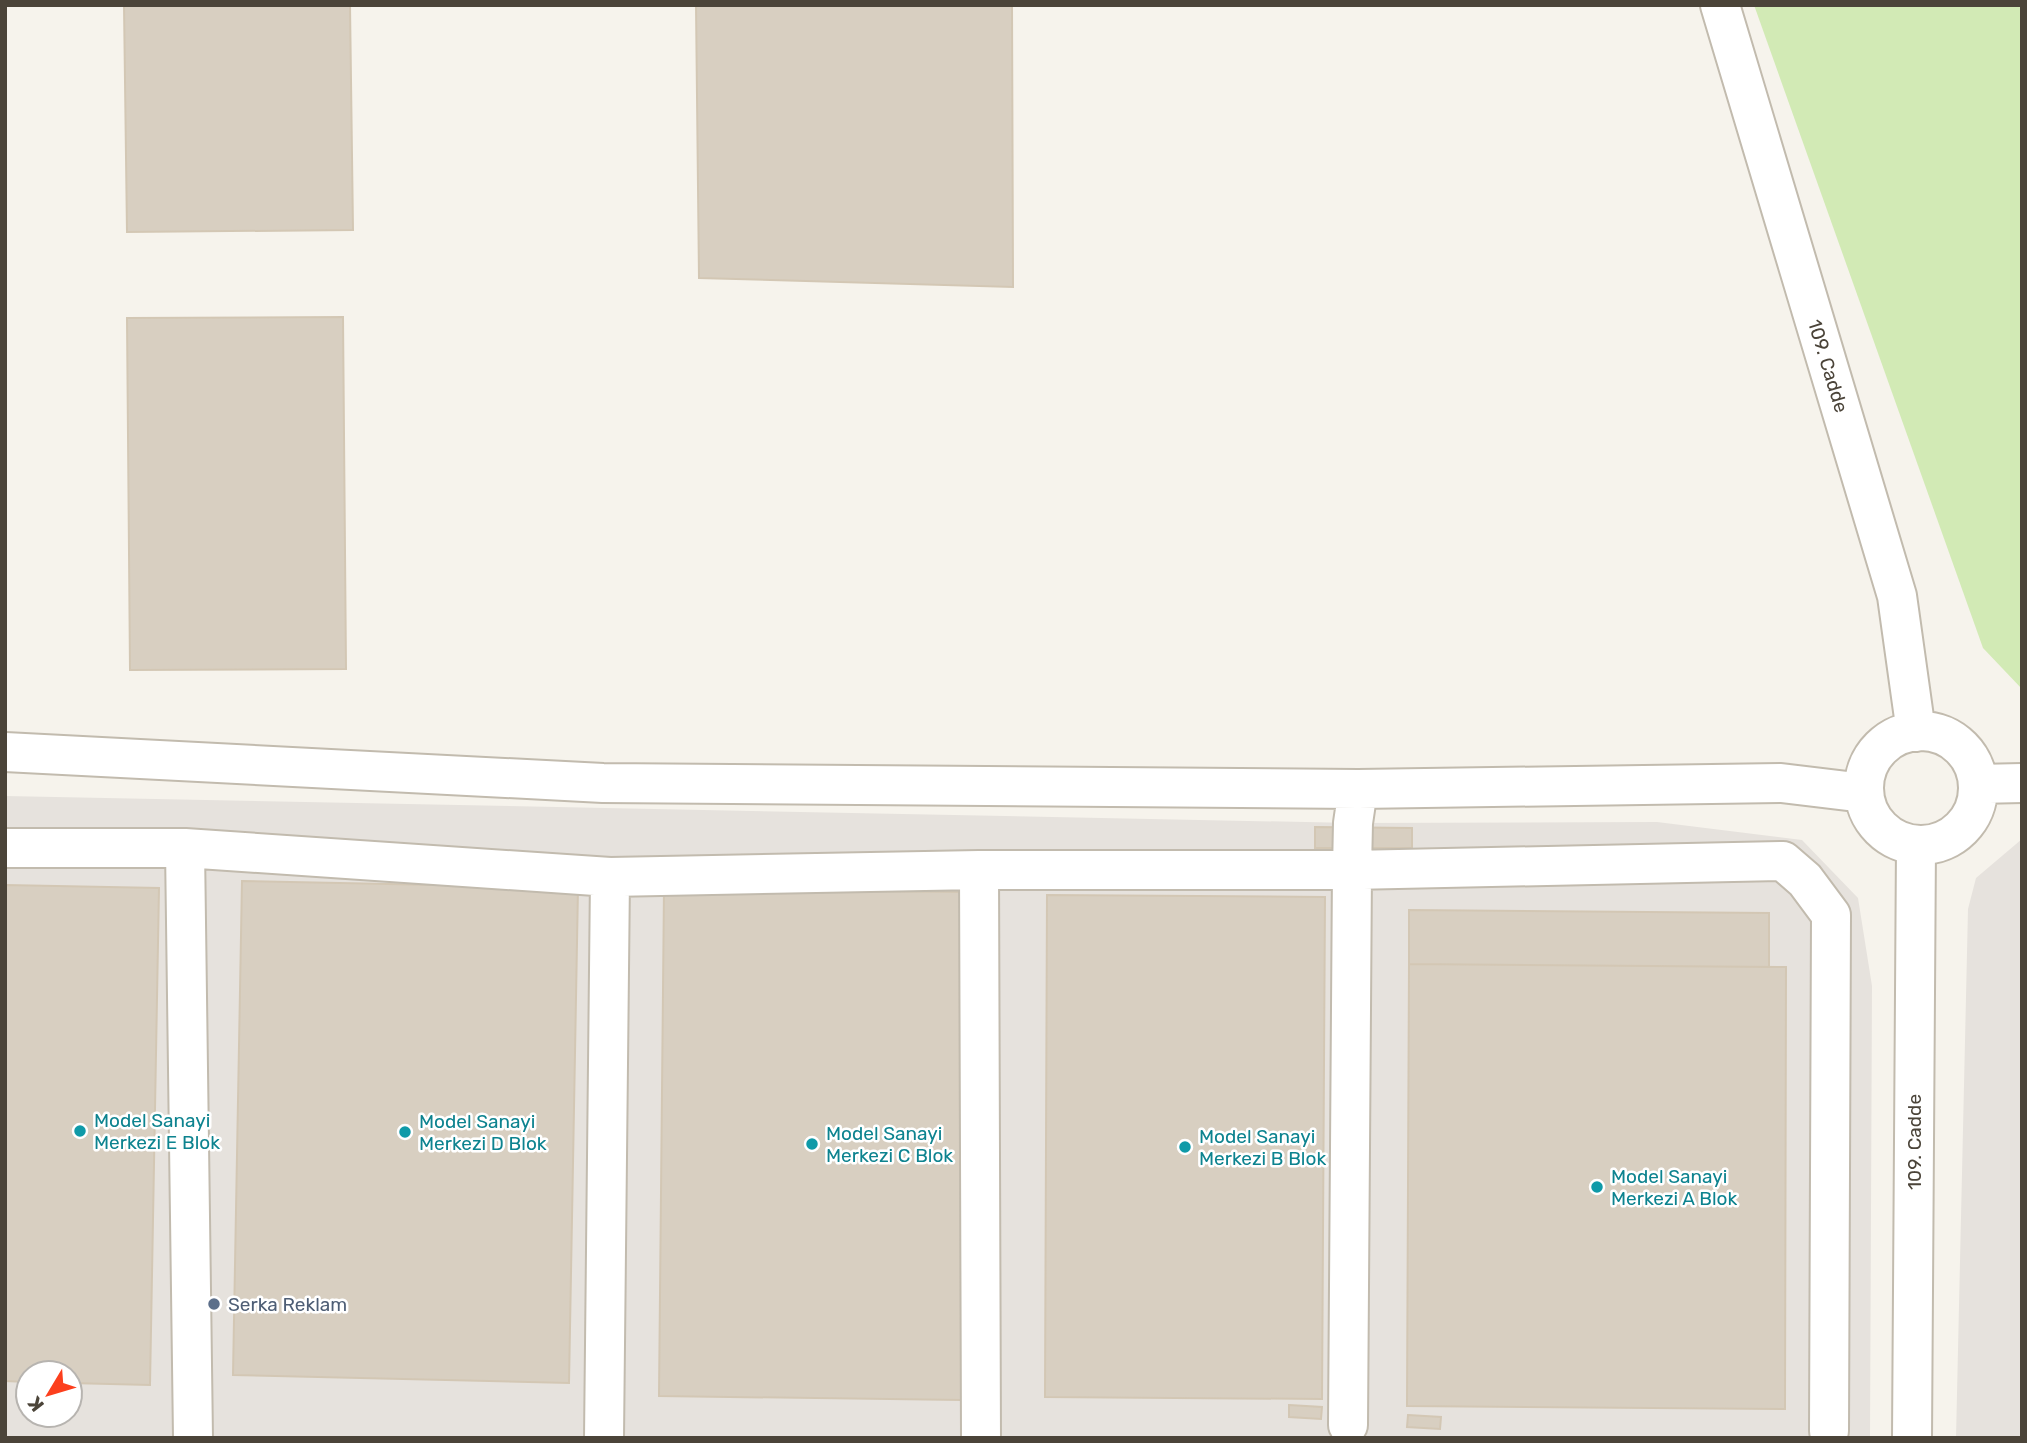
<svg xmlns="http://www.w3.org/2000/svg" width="2027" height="1443" font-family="Rubik,sans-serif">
<rect width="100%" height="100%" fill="#f6f3ec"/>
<path fill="#e6e2dd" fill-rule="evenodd" d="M5 796 1353 823 1657 822 1802 840 1858 898 1872 986 1870 1438H5ZM28 1373H70V1415H28Z
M2022 839V1438H1956L1968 909 1976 878Z"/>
<path fill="#d2eab5" d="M1754 5H2022V689L1983 648Z"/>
<path fill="#d8cfc1" stroke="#d3c7b4" stroke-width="2" d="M124 5H350L353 230 127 232Z
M696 5H1012L1013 287 699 278Z
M343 317 346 669 130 670 127 318Z
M1315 827 1412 828V848H1315Z
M242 881 578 888 569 1383 233 1375Z
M5 885 159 888 150 1385 70 1383V1373H28V1382L5 1381Z
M664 889 965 892 961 1400 659 1396Z
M1047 895 1325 897 1322 1399 1045 1397Z
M1409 910 1769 913V967L1409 964Z
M1409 964 1786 967 1785 1409 1407 1406Z
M1289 1405 1322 1407 1321 1419 1289 1417Z
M1408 1415 1441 1417 1440 1429 1407 1427Z"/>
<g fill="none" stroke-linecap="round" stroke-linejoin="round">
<defs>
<path id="minor" d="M1720 5 1897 596 1916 732
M1864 788a57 57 0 1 1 114 0a57 57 0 1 1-114 0Z
M5 752 603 783 1358 789 1781 783 1864 793
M1978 784 2022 783
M5 848H185L610 877 979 870H1352L1783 861 1805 880 1831 915 1829 1431
M185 848 193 1438
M979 870 981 1438
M1348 1425 1352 870 1353 823 1358 789
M604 1438 610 877
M1912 1438 1916 845"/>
</defs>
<use href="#minor" stroke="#c2bbae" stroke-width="42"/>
<use href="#minor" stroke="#fff" stroke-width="38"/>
</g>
<g fill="#0f9aa8" stroke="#fff" stroke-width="2.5">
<circle cx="80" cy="1131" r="7"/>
<circle cx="405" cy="1132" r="7"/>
<circle cx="812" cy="1144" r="7"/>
<circle cx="1185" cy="1147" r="7"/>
<circle cx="1597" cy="1187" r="7"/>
</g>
<circle fill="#5c6f8a" stroke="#fff" stroke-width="2.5" cx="214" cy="1304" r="7"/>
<g text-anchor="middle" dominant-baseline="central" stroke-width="5" stroke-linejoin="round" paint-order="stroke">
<g font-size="19" fill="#4b4439" stroke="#fff">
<text transform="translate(1828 366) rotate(73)">109. Cadde</text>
<text transform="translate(1914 1142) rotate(-90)">109. Cadde</text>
</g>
<g font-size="19" fill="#0d838f" stroke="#fff" text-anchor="start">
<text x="94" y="1120">Model Sanayi<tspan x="94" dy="22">Merkezi E Blok</tspan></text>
<text x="419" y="1121">Model Sanayi<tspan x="419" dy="22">Merkezi D Blok</tspan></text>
<text x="826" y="1133">Model Sanayi<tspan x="826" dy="22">Merkezi C Blok</tspan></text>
<text x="1199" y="1136">Model Sanayi<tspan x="1199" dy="22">Merkezi B Blok</tspan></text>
<text x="1611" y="1176">Model Sanayi<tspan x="1611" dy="22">Merkezi A Blok</tspan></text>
</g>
<g font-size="19" fill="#4e5e75" stroke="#fff" text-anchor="start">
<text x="228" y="1304">Serka Reklam</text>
</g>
</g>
<rect width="2027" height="1443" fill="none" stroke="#4b4439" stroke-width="14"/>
<g transform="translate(49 1394) rotate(232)"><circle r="33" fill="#ffffff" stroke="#b7b4b0" stroke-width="2"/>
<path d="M0-5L12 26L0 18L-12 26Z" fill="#fc3f1d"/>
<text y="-10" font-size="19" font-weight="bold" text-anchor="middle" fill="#4b4439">K</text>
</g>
</svg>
